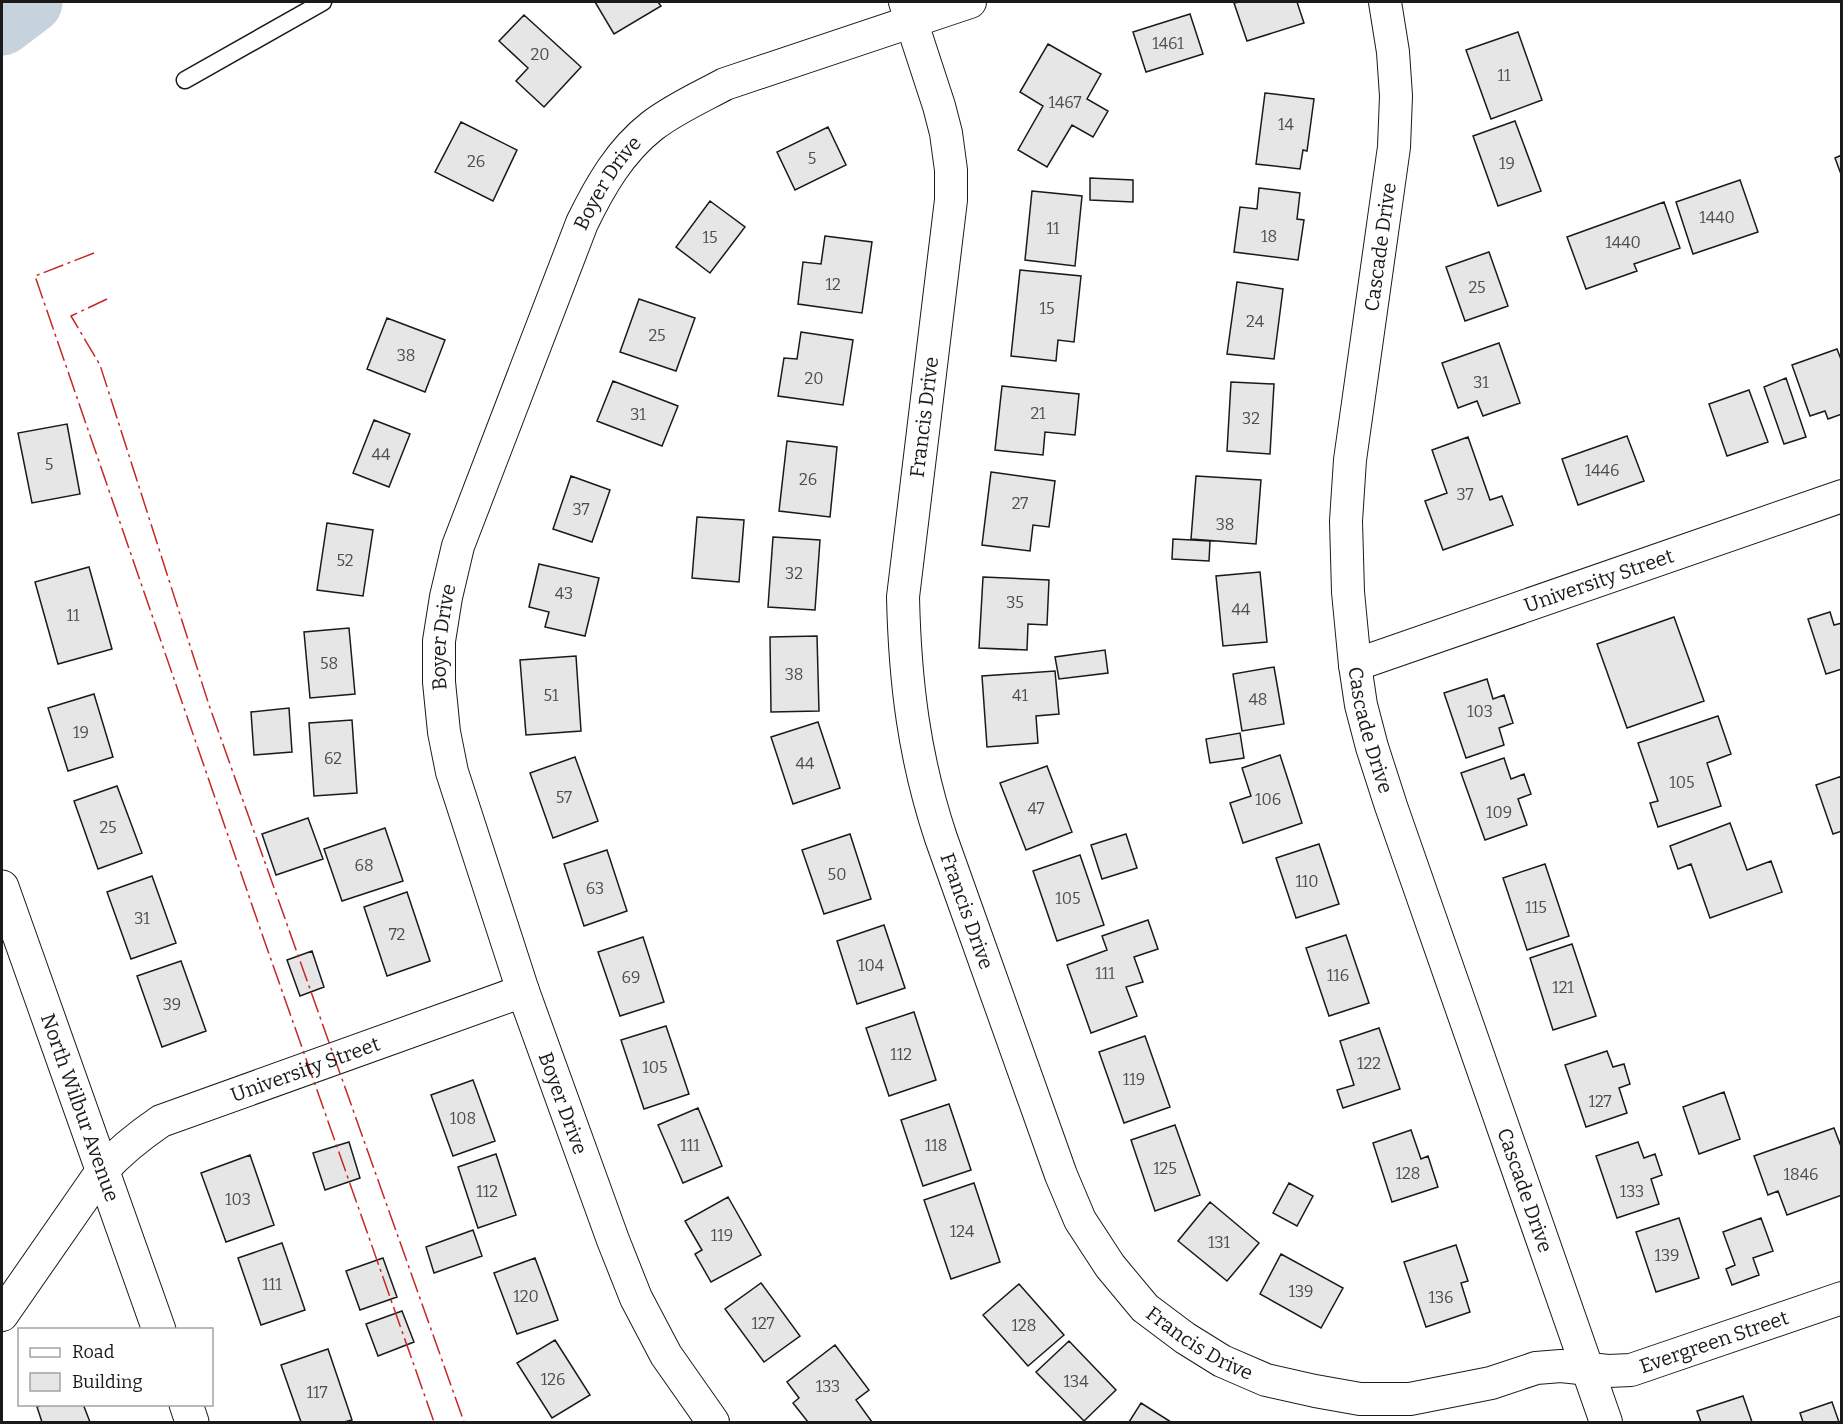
<svg xmlns="http://www.w3.org/2000/svg" width="1843" height="1424" font-family="Bitter,serif">
<rect width="100%" height="100%" fill="#fff"/>
<g fill="none" stroke-linecap="round" stroke-linejoin="round">
<path stroke="#c6d2dc" stroke-width="63" d="M2 24 31 2"/>
</g>
<path fill="#e6e6e6" stroke="#1a1a1a" stroke-width="1.5" d="M595 2H658L661 6 614 34Z
M1239 2H1297L1304 23 1247 41 1234 3Z
M1190 14 1203 54 1146 72 1133 32Z
M524 15 581 67 544 107 516 81 528 68 499 41Z
M1518 32 1542 100 1491 119 1466 50Z
M1048 44 1101 74 1087 99 1108 111 1093 137 1072 125 1047 167 1018 150 1043 106 1020 92Z
M1265 93 1314 99 1307 151 1303 150 1300 169 1256 164Z
M1515 121 1541 191 1498 206 1473 136Z
M461 122 517 150 493 201 435 172Z
M828 127 846 165 795 190 777 152Z
M1842 155V177L1835 158Z
M1090 178 1133 180V202L1090 200Z
M1740 180 1758 232 1693 254 1676 202Z
M1259 188 1300 193 1297 219 1304 220 1298 260 1234 252 1240 207 1257 209Z
M1032 191 1082 196 1075 266 1025 260Z
M710 201 745 227 710 273 676 247Z
M1664 202 1680 248 1634 264 1637 271 1586 289 1567 237Z
M825 236 872 242 862 313 798 304 803 262 821 264Z
M1489 252 1508 306 1465 321 1446 267Z
M1020 270 1081 276 1074 342 1058 340 1056 361 1011 356Z
M1237 282 1283 289 1274 359 1227 354Z
M639 299 695 318 676 371 620 352Z
M387 318 445 340 425 392 367 369Z
M801 332 853 340 843 405 778 396 784 358 797 359Z
M1499 343 1520 403 1483 416 1477 401 1458 408 1442 363Z
M1837 349 1842 362V414L1828 419 1825 411 1810 416 1792 365Z
M1786 378 1806 437 1784 444 1764 387Z
M613 381 678 406 662 446 597 421Z
M1231 382 1274 384 1270 454 1227 451Z
M1002 386 1079 394 1075 435 1045 432 1043 455 995 450Z
M1749 390 1768 442 1727 456 1709 404Z
M374 420 410 434 389 487 353 473Z
M67 424 80 494 32 503 18 433Z
M1627 436 1644 481 1578 505 1562 459Z
M1468 437 1490 500 1502 496 1513 525 1443 550 1425 501 1447 493 1432 450Z
M787 441 837 447 830 517 779 511Z
M991 472 1055 481 1049 527 1033 525 1030 551 982 545Z
M571 476 610 490 592 542 553 529Z
M1196 476 1261 480 1256 544 1191 539Z
M697 517 744 520 739 582 692 578Z
M327 523 373 530 363 596 317 590Z
M773 537 820 540 815 610 768 607Z
M1173 539 1210 541 1209 561 1172 559Z
M539 564 599 578 585 636 545 627 549 612 529 607Z
M89 567 112 649 58 664 35 582Z
M1260 572 1267 642 1223 646 1216 576Z
M983 577 1049 580 1047 625 1028 624 1027 650 979 648Z
M1830 612 1834 625 1842 623V669L1826 674 1808 619Z
M1674 617 1704 701 1627 728 1597 644Z
M349 628 355 694 310 698 304 632Z
M817 636 819 711 771 712 770 637Z
M1105 650 1108 673 1059 679 1055 657Z
M576 656 581 731 526 735 520 660Z
M1274 667 1284 724 1242 731 1233 674Z
M1055 671 1059 714 1036 716 1038 743 987 747 982 676Z
M1487 679 1493 699 1504 695 1513 723 1499 728 1504 745 1466 758 1444 693Z
M94 694 113 757 68 771 48 708Z
M289 708 292 752 254 755 251 712Z
M1718 716 1731 754 1707 763 1721 806 1658 827 1650 803 1658 801 1638 743Z
M352 720 357 793 314 796 309 723Z
M818 722 840 788 793 804 771 737Z
M1240 733 1244 758 1210 763 1206 739Z
M1280 755 1302 823 1243 843 1230 803 1251 796 1242 768Z
M575 757 598 821 553 838 530 773Z
M1504 758 1511 779 1524 774 1531 794 1518 799 1527 825 1485 840 1461 773Z
M1047 766 1072 832 1026 850 1000 783Z
M1842 776V831L1833 834 1816 785Z
M117 786 142 853 98 869 74 801Z
M308 818 323 859 276 875 262 834Z
M1730 823 1747 870 1771 861 1782 892 1710 918 1691 864 1678 869 1670 846Z
M385 828 403 881 342 901 324 849Z
M850 834 871 899 824 914 802 850Z
M1126 834 1137 868 1102 879 1091 845Z
M1319 844 1339 904 1296 918 1276 858Z
M607 850 627 911 584 926 564 864Z
M1080 855 1104 925 1057 941 1033 871Z
M1545 864 1569 936 1527 950 1503 878Z
M152 876 176 943 131 959 107 892Z
M407 892 430 961 387 976 364 907Z
M1148 920 1158 949 1134 957 1143 982 1126 987 1137 1016 1091 1033 1067 965 1107 950 1102 936Z
M884 925 905 988 857 1004 837 941Z
M1346 935 1369 1003 1329 1016 1306 948Z
M643 937 664 1002 620 1016 598 952Z
M1572 944 1596 1016 1553 1030 1530 958Z
M312 951 324 987 300 996 287 960Z
M181 961 206 1031 162 1047 137 976Z
M914 1012 936 1080 889 1096 866 1028Z
M666 1026 689 1094 644 1109 621 1040Z
M1379 1028 1400 1089 1343 1108 1337 1090 1354 1085 1340 1041Z
M1145 1036 1170 1107 1124 1123 1099 1052Z
M1607 1051 1613 1067 1624 1064 1630 1084 1619 1088 1627 1113 1586 1127 1565 1065Z
M473 1080 495 1141 453 1156 431 1095Z
M1724 1092 1740 1139 1699 1154 1683 1107Z
M949 1104 971 1170 923 1186 901 1120Z
M698 1108 722 1166 683 1183 658 1125Z
M1175 1125 1200 1195 1155 1211 1131 1140Z
M1834 1128 1842 1149V1195L1787 1215 1778 1191 1768 1195 1754 1156Z
M1411 1130 1421 1159 1428 1156 1438 1187 1392 1202 1373 1143Z
M349 1142 360 1178 325 1190 313 1153Z
M1638 1142 1644 1158 1655 1154 1662 1175 1651 1179 1659 1204 1617 1218 1596 1156Z
M496 1154 516 1215 478 1228 458 1167Z
M250 1155 274 1225 226 1242 201 1173Z
M974 1183 1000 1262 951 1279 924 1200Z
M1289 1183 1313 1196 1297 1226 1273 1213Z
M728 1197 761 1255 711 1282 695 1254 702 1250 685 1221Z
M1210 1202 1259 1243 1227 1281 1178 1241Z
M1679 1218 1699 1278 1656 1292 1636 1232Z
M1761 1218 1773 1251 1753 1258 1759 1275 1732 1285 1726 1269 1735 1265 1723 1232Z
M473 1230 482 1256 434 1273 426 1247Z
M282 1243 305 1310 261 1325 238 1258Z
M1456 1245 1468 1281 1461 1283 1470 1312 1426 1327 1404 1262Z
M1281 1254 1343 1288 1321 1328 1260 1294Z
M383 1258 397 1297 360 1310 346 1271Z
M535 1258 558 1320 517 1334 494 1273Z
M761 1283 800 1336 764 1362 725 1309Z
M1019 1284 1064 1335 1028 1366 983 1315Z
M402 1311 414 1342 378 1356 366 1324Z
M555 1340 590 1395 552 1418 517 1363Z
M1069 1341 1116 1390 1084 1421 1036 1372Z
M835 1345 869 1390 856 1400 872 1422H808L793 1403 799 1398 787 1382Z
M328 1349 352 1420 344 1422H301L281 1365Z
M1743 1396 1752 1422H1701L1697 1411Z
M1832 1402 1839 1422H1803L1800 1413Z
M1141 1403 1171 1422H1129Z
M44 1404H83L90 1422H42L37 1407Z"/>
<g fill="none" stroke-linecap="round" stroke-linejoin="round">
<defs>
<path id="service" d="M185 80 323 2"/>
<g id="minor">
<path id="s1" d="M905 2 939 106 946 133 951 170V200L903 597C905 682 914 757 941 838L1061 1175 1080 1220 1110 1266 1145 1308 1185 1338 1222 1361 1266 1380 1315 1391 1360 1399H1410L1491 1383 1536 1368 1561 1366 1608 1371 1631 1370 1842 1298"/>
<path id="s2" d="M1385 2 1393 52 1396 96 1394 147 1350 460 1346 521 1348 592 1355 665 1361 705 1372 747 1391 806 1606 1422"/>
<path id="s3" d="M1355 665 1842 496"/>
<path id="s4" d="M2 1315 102 1171C120 1151 139 1136 161 1121L523 991"/>
<path id="s5" d="M713 1422 666 1355 636 1298 613 1240 523 991 452 772 444 732 439 682V641L446 597 458 546 582 223C600 186 620 151 652 126 674 109 701 97 725 84L970 2"/>
</g>
<g id="secondary">
<path id="s6" d="M2 887 159 1330"/>
<path d="M186 1404 192 1422"/>
</g>
</defs>
<use href="#service" stroke="#1a1a1a" stroke-width="19"/>
<use href="#minor" stroke="#1a1a1a" stroke-width="34"/>
<use href="#secondary" stroke="#1a1a1a" stroke-width="35"/>
<use href="#service" stroke="#fff" stroke-width="16"/>
<use href="#minor" stroke="#fff" stroke-width="32"/>
<use href="#secondary" stroke="#fff" stroke-width="33"/>
<path stroke="#c62828" stroke-width="1.5" stroke-dasharray="21 4.5 3 4.5" stroke-linecap="butt" d="M94 253 35 276 262 934 434 1422
M107 299 71 316 100 365 209 705 464 1422"/>
</g>
<g text-anchor="middle" dominant-baseline="central" stroke-width="4.5" stroke-linejoin="round" paint-order="stroke">
<g font-size="16" fill="#4d4d4d">
<text x="1168" y="43">1461</text>
<text x="540" y="54">20</text>
<text x="1504" y="75">11</text>
<text x="1065" y="102">1467</text>
<text x="1286" y="124">14</text>
<text x="812" y="158">5</text>
<text x="476" y="161">26</text>
<text x="1507" y="163">19</text>
<text x="1717" y="217">1440</text>
<text x="1053" y="228">11</text>
<text x="1269" y="236">18</text>
<text x="710" y="237">15</text>
<text x="1623" y="242">1440</text>
<text x="833" y="284">12</text>
<text x="1477" y="287">25</text>
<text x="1047" y="308">15</text>
<text x="1255" y="321">24</text>
<text x="657" y="335">25</text>
<text x="406" y="355">38</text>
<text x="814" y="378">20</text>
<text x="1481" y="382">31</text>
<text x="1038" y="413">21</text>
<text x="638" y="414">31</text>
<text x="1251" y="418">32</text>
<text x="381" y="454">44</text>
<text x="49" y="464">5</text>
<text x="1602" y="470">1446</text>
<text x="808" y="479">26</text>
<text x="1465" y="494">37</text>
<text x="1020" y="503">27</text>
<text x="581" y="509">37</text>
<text x="1225" y="524">38</text>
<text x="345" y="560">52</text>
<text x="794" y="573">32</text>
<text x="564" y="593">43</text>
<text x="1015" y="602">35</text>
<text x="1241" y="609">44</text>
<text x="73" y="615">11</text>
<text x="329" y="663">58</text>
<text x="794" y="674">38</text>
<text x="551" y="695">51</text>
<text x="1020" y="695">41</text>
<text x="1258" y="699">48</text>
<text x="1480" y="711">103</text>
<text x="81" y="732">19</text>
<text x="333" y="758">62</text>
<text x="805" y="763">44</text>
<text x="1682" y="782">105</text>
<text x="564" y="797">57</text>
<text x="1268" y="799">106</text>
<text x="1036" y="808">47</text>
<text x="1499" y="812">109</text>
<text x="108" y="827">25</text>
<text x="364" y="865">68</text>
<text x="837" y="874">50</text>
<text x="1307" y="881">110</text>
<text x="595" y="888">63</text>
<text x="1068" y="898">105</text>
<text x="1536" y="907">115</text>
<text x="142" y="918">31</text>
<text x="397" y="934">72</text>
<text x="871" y="965">104</text>
<text x="1105" y="973">111</text>
<text x="1338" y="975">116</text>
<text x="631" y="977">69</text>
<text x="1563" y="987">121</text>
<text x="172" y="1004">39</text>
<text x="901" y="1054">112</text>
<text x="1369" y="1063">122</text>
<text x="655" y="1067">105</text>
<text x="1134" y="1079">119</text>
<text x="1600" y="1101">127</text>
<text x="463" y="1118">108</text>
<text x="690" y="1145">111</text>
<text x="936" y="1145">118</text>
<text x="1165" y="1168">125</text>
<text x="1408" y="1173">128</text>
<text x="1801" y="1174">1846</text>
<text x="487" y="1191">112</text>
<text x="1632" y="1191">133</text>
<text x="238" y="1199">103</text>
<text x="962" y="1231">124</text>
<text x="722" y="1235">119</text>
<text x="1219" y="1242">131</text>
<text x="1667" y="1255">139</text>
<text x="272" y="1284">111</text>
<text x="1301" y="1291">139</text>
<text x="526" y="1296">120</text>
<text x="1441" y="1297">136</text>
<text x="763" y="1323">127</text>
<text x="1024" y="1325">128</text>
<text x="553" y="1379">126</text>
<text x="1076" y="1381">134</text>
<text x="828" y="1386">133</text>
<text x="317" y="1392">117</text>
</g>
<g font-size="20" fill="#1a1a1a" stroke="#fff">
<text stroke="none"><textPath href="#s5" startOffset="1326">Boyer Drive</textPath></text>
<text transform="translate(1380 247) rotate(-82)">Cascade Drive</text>
<text transform="translate(924 417) rotate(-83)">Francis Drive</text>
<text stroke="none"><textPath href="#s3" startOffset="258">University Street</textPath></text>
<text stroke="none"><textPath href="#s5" startOffset="840">Boyer Drive</textPath></text>
<text stroke="none"><textPath href="#s2" startOffset="734">Cascade Drive</textPath></text>
<text stroke="none"><textPath href="#s1" startOffset="927">Francis Drive</textPath></text>
<text stroke="none"><textPath href="#s4" startOffset="406">University Street</textPath></text>
<text transform="translate(563 1103) rotate(70)">Boyer Drive</text>
<text stroke="none"><textPath href="#s6" startOffset="234">North Wilbur Avenue</textPath></text>
<text stroke="none"><textPath href="#s2" startOffset="1220">Cascade Drive</textPath></text>
<text stroke="none"><textPath href="#s1" startOffset="1431">Francis Drive</textPath></text>
<text stroke="none"><textPath href="#s1" startOffset="1966">Evergreen Street</textPath></text>
</g>
</g>
<rect width="1843" height="1424" fill="none" stroke="#1a1a1a" stroke-width="6"/>
<rect x="18" y="1328" width="195" height="78" fill="#ffffff" stroke="#a3a3a3" stroke-width="1.5"/>
<rect x="30" y="1348" width="30" height="9" fill="#ffffff" stroke="#a3a3a3" stroke-width="1.5"/>
<text x="72" y="1358" font-size="18" fill="#1a1a1a">Road</text>
<rect x="30" y="1373" width="30" height="18" fill="#e6e6e6" stroke="#a3a3a3" stroke-width="1.5"/>
<text x="72" y="1388" font-size="18" fill="#1a1a1a">Building</text>
</svg>
